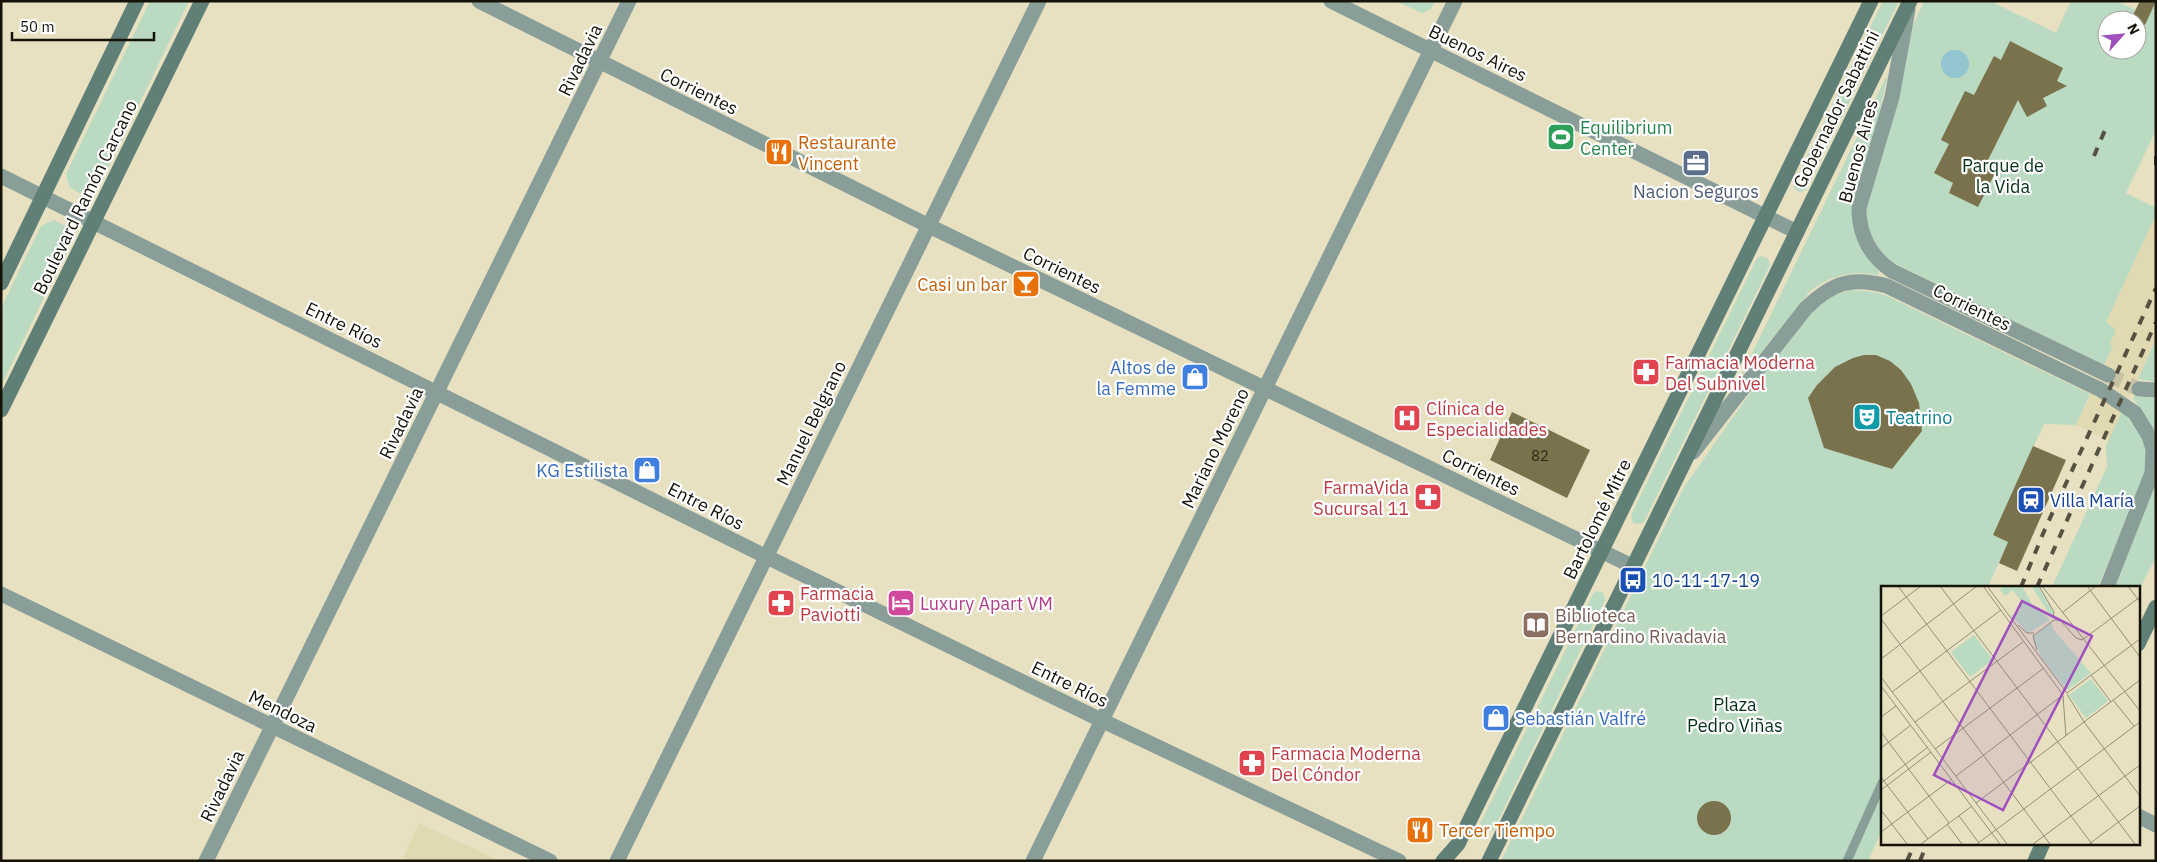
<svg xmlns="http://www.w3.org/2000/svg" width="2157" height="862" font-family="'IBM Plex Sans',sans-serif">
<rect width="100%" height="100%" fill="#e7e1c1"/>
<path fill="#e1d9b1" d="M2156 215V339L2109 441 2076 425 2113 347 2110 345 2106 322Z
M419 823 500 861H402Z"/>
<path fill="#badac2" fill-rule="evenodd" d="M150 1H189L98 189C88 198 77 194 69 186L66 174Z
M1396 1H1435L1431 9 1422 13Z
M1883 1H1899L1806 190 1799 192 1794 188V183Z
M1924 1H1990L2056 33 2071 1H2117L2135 10 2140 1H2156V130L2126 193 2156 208V215L2106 322 2116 330 2110 344 2113 346 2104 365 1894 263C1872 247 1865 227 1867 200L1913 25ZM2107 20H2137V50H2107Z
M1888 73 1854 228 1863 251 1879 271 1878 275C1853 270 1831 275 1811 290L1740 378Z
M54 220 69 228 72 240 1 386V308L41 226Z
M1762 256 1768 259 1770 265 1644 522 1639 524 1633 523 1631 515 1757 258Z
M1851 290 1875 292 1887 296 2090 394 2076 425 2044 424 1993 535 2008 542 1988 587H1882V830L1868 861H1501L1684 487 1757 383 1814 310 1832 296Z
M2156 339V382L2138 379Z
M2134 396 2156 398V437L2144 413 2133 399Z
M2122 412 2132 421 2142 437 2147 454 2146 470 2098 587H2052L2107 467 2106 446Z
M2156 483V557L2138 592V587H2115Z
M1596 591 1603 593 1605 600 1493 831 1480 824 1593 594Z"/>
<path fill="#93c5d1" d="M1941 64a14 14 0 1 1 28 0a14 14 0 1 1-28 0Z"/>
<path fill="#79724c" d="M2140 1H2156L2145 25 2131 19Z
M2010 41 2063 68 2057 81 2067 86 2043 98 2047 106 2027 117 2018 100 1986 164 1997 169 1978 207 1949 193 1953 183 1934 173 1949 144 1941 140 1965 91 1974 95 1994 56 2001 60Z
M1864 355H1876L1890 361 1901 370 1911 384 1919 403 1922 431 1892 469 1824 448 1808 398 1817 385 1835 367 1853 358Z
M1512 412 1590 450 1567 498 1490 460Z
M2033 446 2066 460 2017 571 1999 563 2008 542 1993 535Z
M1697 818a17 17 0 1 1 34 0a17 17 0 1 1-34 0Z"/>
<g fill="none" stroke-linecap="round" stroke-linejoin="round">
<path stroke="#c8c2a5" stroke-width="15" stroke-dasharray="15 8" stroke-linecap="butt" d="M2108 375 2139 389"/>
<path stroke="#8a9e99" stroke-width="9" d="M1847 861 1882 783"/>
<path stroke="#8a9e99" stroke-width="15" d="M479 1 927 225 1632 566
M1331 1 1797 232
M1908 10 1892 97 1859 208C1859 235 1870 256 1892 271L2108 375
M1 176 767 557 1103 721 1399 861
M2139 389 2156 390
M1693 452 1806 308C1832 283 1851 276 1887 286L2101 390 2135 413 2149 436 2153 449 2152 473 2107 587
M1 594 550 861
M2138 816 2156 825
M206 861 629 1
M617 861 1039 1
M1033 861 1455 1"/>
<path stroke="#607f77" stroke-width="15" d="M1 283 137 1
M1 410 202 1
M2138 644 2156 607
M1443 861 1458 844 1871 1
M1489 861 1910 1
M2035 861 2043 843"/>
<path stroke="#565241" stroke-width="4" stroke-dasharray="9 9" stroke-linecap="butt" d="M2094 156 2105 130
M2156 156V165
M2021 587 2045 529 2156 288
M2037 587 2156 322
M1907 861 1915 843
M1920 861 1927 843"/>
</g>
<defs>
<symbol id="stadium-square" viewBox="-11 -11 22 22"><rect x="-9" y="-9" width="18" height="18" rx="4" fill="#2e9e5b" stroke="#fff"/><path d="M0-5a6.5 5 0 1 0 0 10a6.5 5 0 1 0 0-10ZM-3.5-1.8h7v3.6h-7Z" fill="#fff"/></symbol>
<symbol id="restaurant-square" viewBox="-11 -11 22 22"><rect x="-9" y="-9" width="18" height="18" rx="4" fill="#e8710a" stroke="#fff"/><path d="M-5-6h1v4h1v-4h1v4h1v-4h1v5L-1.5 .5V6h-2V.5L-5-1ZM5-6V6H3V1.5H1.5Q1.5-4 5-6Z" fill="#fff"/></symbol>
<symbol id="office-square" viewBox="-11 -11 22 22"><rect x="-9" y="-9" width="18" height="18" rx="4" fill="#5c6f8a" stroke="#fff"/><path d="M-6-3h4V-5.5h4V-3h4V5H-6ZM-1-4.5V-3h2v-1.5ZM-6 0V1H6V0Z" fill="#fff"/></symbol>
<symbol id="bar-square" viewBox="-11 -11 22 22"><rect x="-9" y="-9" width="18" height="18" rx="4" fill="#e8710a" stroke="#fff"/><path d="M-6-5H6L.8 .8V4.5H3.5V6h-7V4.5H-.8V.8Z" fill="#fff"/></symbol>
<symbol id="pharmacy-square" viewBox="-11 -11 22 22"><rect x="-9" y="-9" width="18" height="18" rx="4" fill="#e0444e" stroke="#fff"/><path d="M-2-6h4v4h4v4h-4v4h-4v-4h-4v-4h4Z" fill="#fff"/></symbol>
<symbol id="shop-square" viewBox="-11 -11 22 22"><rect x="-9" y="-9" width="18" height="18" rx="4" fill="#3f7fe0" stroke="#fff"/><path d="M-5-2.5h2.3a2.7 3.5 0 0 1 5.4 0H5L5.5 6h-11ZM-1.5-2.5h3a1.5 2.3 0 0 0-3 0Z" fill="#fff"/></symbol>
<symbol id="theatre-square" viewBox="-11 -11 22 22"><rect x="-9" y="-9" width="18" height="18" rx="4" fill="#0f9aa8" stroke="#fff"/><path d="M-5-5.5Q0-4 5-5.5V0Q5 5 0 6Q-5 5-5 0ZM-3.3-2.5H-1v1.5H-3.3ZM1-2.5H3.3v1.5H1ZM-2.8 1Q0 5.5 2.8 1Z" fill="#fff"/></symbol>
<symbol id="hospital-square" viewBox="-11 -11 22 22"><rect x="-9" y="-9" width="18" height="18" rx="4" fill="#e0444e" stroke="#fff"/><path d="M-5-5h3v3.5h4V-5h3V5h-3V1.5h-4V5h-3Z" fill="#fff"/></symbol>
<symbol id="station-square" viewBox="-11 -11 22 22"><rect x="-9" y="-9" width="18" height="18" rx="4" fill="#1a4fb4" stroke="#fff"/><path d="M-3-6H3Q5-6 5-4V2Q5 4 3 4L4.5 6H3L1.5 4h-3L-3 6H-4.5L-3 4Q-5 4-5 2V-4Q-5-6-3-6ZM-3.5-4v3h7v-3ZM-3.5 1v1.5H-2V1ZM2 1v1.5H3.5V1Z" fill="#fff"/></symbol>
<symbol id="bus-square" viewBox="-11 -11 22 22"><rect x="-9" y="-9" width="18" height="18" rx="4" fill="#1a4fb4" stroke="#fff"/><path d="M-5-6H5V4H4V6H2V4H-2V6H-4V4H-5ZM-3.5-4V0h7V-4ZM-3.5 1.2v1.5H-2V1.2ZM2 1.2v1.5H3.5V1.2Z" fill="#fff"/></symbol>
<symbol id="hotel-square" viewBox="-11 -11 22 22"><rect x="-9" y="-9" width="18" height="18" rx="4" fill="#d1479c" stroke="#fff"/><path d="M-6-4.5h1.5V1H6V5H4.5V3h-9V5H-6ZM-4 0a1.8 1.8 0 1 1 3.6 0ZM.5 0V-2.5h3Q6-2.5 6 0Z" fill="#fff"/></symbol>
<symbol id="library-square" viewBox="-11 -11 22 22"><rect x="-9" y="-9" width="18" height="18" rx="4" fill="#8d6e63" stroke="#fff"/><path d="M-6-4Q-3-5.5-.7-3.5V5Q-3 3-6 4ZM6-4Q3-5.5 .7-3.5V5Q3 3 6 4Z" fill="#fff"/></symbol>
</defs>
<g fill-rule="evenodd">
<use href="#stadium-square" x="1545" y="121" width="32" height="32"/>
<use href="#restaurant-square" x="763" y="136" width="32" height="32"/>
<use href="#office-square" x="1680" y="147" width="32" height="32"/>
<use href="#bar-square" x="1010" y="268" width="32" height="32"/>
<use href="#pharmacy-square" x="1630" y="356" width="32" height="32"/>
<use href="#shop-square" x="1179" y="361" width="32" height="32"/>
<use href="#theatre-square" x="1851" y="401" width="32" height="32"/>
<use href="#hospital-square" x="1391" y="402" width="32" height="32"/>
<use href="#shop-square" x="631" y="454" width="32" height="32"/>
<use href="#pharmacy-square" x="1412" y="481" width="32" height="32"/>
<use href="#station-square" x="2015" y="484" width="32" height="32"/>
<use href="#bus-square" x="1617" y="564" width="32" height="32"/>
<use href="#pharmacy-square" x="765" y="587" width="32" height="32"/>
<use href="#hotel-square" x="885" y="587" width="32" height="32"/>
<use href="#library-square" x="1520" y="609" width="32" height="32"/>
<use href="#shop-square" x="1480" y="702" width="32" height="32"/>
<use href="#pharmacy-square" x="1236" y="747" width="32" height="32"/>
<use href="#restaurant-square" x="1404" y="814" width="32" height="32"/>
</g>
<g text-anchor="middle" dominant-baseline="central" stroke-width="4.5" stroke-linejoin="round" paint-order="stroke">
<g font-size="15" fill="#2e2a18">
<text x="1540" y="455">82</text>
</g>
<g font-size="18" fill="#151207" stroke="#fff">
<text transform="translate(1478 53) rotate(26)">Buenos Aires</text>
<text transform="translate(580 60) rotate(-64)">Rivadavia</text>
<text transform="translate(699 91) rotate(26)">Corrientes</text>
<text transform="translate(1836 109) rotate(-64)">Gobernador Sabattini</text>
<text transform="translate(1858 151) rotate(-75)">Buenos Aires</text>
<text transform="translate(85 197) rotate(-64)">Boulevard Ramón Carcano</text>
<text transform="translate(1062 270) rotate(26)">Corrientes</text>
<text transform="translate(1972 307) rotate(26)">Corrientes</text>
<text transform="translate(344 325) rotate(26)">Entre Ríos</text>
<text transform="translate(401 423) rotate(-64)">Rivadavia</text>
<text transform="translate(811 423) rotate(-64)">Manuel Belgrano</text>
<text transform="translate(1215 448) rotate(-64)">Mariano Moreno</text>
<text transform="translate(1481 472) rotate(26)">Corrientes</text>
<text transform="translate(706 506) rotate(27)">Entre Ríos</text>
<text transform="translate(1597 519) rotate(-64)">Bartolomé Mitre</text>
<text transform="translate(1070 684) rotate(26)">Entre Ríos</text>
<text transform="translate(283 711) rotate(26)">Mendoza</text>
<text transform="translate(222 786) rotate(-64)">Rivadavia</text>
</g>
<g font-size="18" fill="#27864d" stroke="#fff" text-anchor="start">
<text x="1580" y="127">Equilibrium<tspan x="1580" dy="21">Center</tspan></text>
</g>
<g font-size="18" fill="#c56008" stroke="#fff" text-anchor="start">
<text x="798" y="142">Restaurante<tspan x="798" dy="21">Vincent</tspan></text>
<text x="1007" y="284" text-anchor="end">Casi un bar</text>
<text x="1439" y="830">Tercer Tiempo</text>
</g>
<g font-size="18" fill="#043218" stroke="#fff">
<text x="2003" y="165">Parque de<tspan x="2003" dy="21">la Vida</tspan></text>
<text x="1735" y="704">Plaza<tspan x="1735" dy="21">Pedro Viñas</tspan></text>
</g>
<g font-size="18" fill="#4e5e75" stroke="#fff">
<text x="1696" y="191">Nacion Seguros</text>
</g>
<g font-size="18" fill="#be3a42" stroke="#fff" text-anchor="start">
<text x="1665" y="362">Farmacia Moderna<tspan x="1665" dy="21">Del Subnivel</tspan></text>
<text x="1426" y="408">Clínica de<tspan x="1426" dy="21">Especialidades</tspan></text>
<text x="1409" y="487" text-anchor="end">FarmaVida<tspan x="1409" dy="21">Sucursal 11</tspan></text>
<text x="800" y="593">Farmacia<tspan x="800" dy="21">Paviotti</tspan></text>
<text x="1271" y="753">Farmacia Moderna<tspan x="1271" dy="21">Del Cóndor</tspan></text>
</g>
<g font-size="18" fill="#366cbe" stroke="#fff" text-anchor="end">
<text x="1176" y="367">Altos de<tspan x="1176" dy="21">la Femme</tspan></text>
<text x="628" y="470">KG Estilista</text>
<text x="1515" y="718" text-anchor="start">Sebastián Valfré</text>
</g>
<g font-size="18" fill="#0d838f" stroke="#fff" text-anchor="start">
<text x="1886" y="417">Teatrino</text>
</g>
<g font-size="18" fill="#164399" stroke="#fff" text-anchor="start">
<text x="2050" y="500">Villa María</text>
<text x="1652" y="580">10-11-17-19</text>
</g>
<g font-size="18" fill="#b23c85" stroke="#fff" text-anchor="start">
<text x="920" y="603">Luxury Apart VM</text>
</g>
<g font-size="18" fill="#785e54" stroke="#fff" text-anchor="start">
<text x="1555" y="615">Biblioteca<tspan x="1555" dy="21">Bernardino Rivadavia</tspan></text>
</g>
</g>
<g transform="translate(1881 586)">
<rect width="259" height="259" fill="#e7e1c1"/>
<path d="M123 0H141L155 25 158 23 169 34 147 47 130 30 140 24 137 20 141 16 132 4 124 10 119 4ZM157 0 172 26 171 32 151 1ZM170 36 172 43 210 87 186 104 161 73 152 51ZM93 49 112 74 89 91 70 66ZM210 93 227 115 205 132 188 109Z" fill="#badac2"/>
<path fill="none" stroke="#938e77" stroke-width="1" d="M17 0 211 258M59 0 254 258M102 0 182 109M106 0 186 107M158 0 173 26 172 32M161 0 259 125M206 0 259 71M247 0 259 16M181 27 215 0M0 30 40 0M0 33 169 258M137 39 146 47H153M156 64 152 50 173 34H179L195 52 201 54 259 11M0 73 96 0M210 89 230 116M0 91 126 258M0 100 119 258M11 106 120 24M186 107 259 53M186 108 203 136 259 210M182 110 185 150M232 114 253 140M0 131 15 120M34 136 142 56M0 146 68 237M0 162 30 139M54 163 163 82M75 190 182 109M0 191 47 253M0 197 47 161M0 204 50 166M95 217 259 94M0 224 26 258M78 230 98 257M66 238 81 258M0 246 71 193M40 258 91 220M96 258 259 136M152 258 259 179M208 258 259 220"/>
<path fill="#a04fbf" fill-opacity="0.15" stroke="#a04fbf" stroke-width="2.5" d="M141 15 211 50 122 224 53 189Z"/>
<rect width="259" height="259" fill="none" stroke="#151207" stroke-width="2.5"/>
</g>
<rect width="2157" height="862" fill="none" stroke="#151207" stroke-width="5"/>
<g transform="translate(2122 35) rotate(63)"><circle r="24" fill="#ffffff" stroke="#a1a09c"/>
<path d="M0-4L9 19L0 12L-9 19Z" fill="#a04fbf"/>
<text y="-8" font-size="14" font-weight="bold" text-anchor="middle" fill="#151207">N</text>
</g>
<path d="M12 32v8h142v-8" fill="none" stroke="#151207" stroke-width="2.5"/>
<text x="20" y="32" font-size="15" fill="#151207" stroke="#ffffff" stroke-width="4" paint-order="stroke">50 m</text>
</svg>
